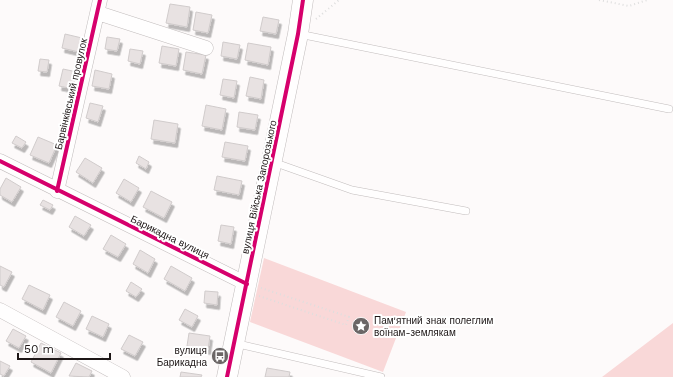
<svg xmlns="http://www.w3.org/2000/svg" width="673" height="377" font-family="'Work Sans',sans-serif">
<defs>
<filter id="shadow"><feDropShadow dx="2.5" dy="4.5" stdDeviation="0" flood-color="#0004"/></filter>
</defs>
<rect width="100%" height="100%" fill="#fdfafa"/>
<path fill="#f9d8d8" d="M264 258 406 312 383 372 250 322Z
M673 323V377H602Z"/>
<path fill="#e8e2e2" stroke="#d0cbcb" filter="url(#shadow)" d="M170 4 190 7 187 27 166 23Z
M196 12 212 15 208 33 193 30Z
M263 17 279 20 276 34 260 31Z
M65 34 82 38 79 52 62 48Z
M107 37 120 39 117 51 105 49Z
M223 42 240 45 237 59 221 56Z
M248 43 271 47 268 65 245 60Z
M162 46 179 49 176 66 159 63Z
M130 49 143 51 140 64 128 61Z
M186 52 206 55 202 74 183 70Z
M40 59 49 60 47 72 38 71Z
M63 69 77 72 74 89 59 86Z
M95 70 112 74 109 89 92 86Z
M250 77 264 80 261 99 246 96Z
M223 79 237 81 234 98 220 95Z
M90 103 103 106 98 122 86 118Z
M206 105 226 109 222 130 202 126Z
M239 112 258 115 255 130 237 127Z
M154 120 178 124 175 143 151 139Z
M16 136 26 142 22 148 12 143Z
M38 137 57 145 49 163 30 155Z
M225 142 248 146 245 161 222 157Z
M139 156 149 162 146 169 136 163Z
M85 158 102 168 93 183 76 172Z
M217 176 242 181 239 195 214 190Z
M6 178 21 187 12 202 0 195V189Z
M124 179 139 188 131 202 116 193Z
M151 191 172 202 164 218 143 207Z
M43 200 53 205 50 210 40 205Z
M75 216 91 225 84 236 69 227Z
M221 225 234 227 231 244 218 241Z
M111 235 126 244 118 257 103 249Z
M140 250 155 259 148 273 133 264Z
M0 266 12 272 4 287 0 285Z
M171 266 192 278 185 291 164 279Z
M131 282 142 289 136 297 126 291Z
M29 285 50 295 43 310 22 299Z
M205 291 218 292 217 305 204 303Z
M64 302 81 311 73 326 56 317Z
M185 309 198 316 192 327 179 320Z
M92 316 109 324 103 337 86 329Z
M13 329 26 336 19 348 6 341Z
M189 333 210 336 208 350 187 346Z
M129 335 143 342 135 356 121 349Z
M41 343 61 353 51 373 31 362Z
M0 361 10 366 4 376 0 374Z
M76 363 92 371 89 377 69 376Z
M267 368 290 372 289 377H265Z
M181 372 202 375 201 377H180Z"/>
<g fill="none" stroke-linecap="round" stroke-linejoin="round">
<defs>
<path id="lane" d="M299 34 669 109
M273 162 352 190 466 211
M234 343 381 377"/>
<path id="street" d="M98 13 206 48
M0 161 247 284
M57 191 100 0
M0 310 123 377"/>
<path id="secondary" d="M227 377 298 34 303 0"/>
</defs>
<use href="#lane" stroke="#c2bdbd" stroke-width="8"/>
<use href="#street" stroke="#c2bdbd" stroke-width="15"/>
<use href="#secondary" stroke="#c2bdbd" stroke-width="21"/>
<path stroke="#dedede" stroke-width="2" stroke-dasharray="1 3" stroke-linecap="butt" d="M599 0 629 6 647 0
M316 19 339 0
M259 296 346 325 349 317 261 288"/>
<use href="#lane" stroke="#fffefe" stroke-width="7"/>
<use href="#street" stroke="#fffefe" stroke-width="14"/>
<use href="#secondary" stroke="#fffefe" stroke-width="20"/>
<defs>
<path id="cycleway" d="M0 161 247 284
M57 191 100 0
M227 377 298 34 303 0"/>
</defs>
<use href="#cycleway" stroke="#fff" stroke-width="6"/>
<use href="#cycleway" stroke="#d6006c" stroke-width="4"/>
</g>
<defs>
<symbol id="sight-disc" viewBox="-11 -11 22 22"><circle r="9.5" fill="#6b6666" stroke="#fff"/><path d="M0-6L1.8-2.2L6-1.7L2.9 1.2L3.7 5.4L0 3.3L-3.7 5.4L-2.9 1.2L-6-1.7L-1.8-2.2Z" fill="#fff"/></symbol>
<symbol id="bus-disc" viewBox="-11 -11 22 22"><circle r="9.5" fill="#6b6666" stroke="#fff"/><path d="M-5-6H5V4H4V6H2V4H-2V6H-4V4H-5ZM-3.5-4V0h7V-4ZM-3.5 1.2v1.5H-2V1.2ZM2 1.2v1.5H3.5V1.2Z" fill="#fff"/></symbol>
</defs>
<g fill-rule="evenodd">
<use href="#sight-disc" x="351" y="316" width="20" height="20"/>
<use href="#bus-disc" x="210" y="346" width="20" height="20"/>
</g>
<g text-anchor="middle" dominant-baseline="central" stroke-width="4" stroke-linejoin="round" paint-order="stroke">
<g font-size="10" fill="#1d1616" stroke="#fff">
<text transform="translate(71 94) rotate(-77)">Барвінківський провулок</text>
<text transform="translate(259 187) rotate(-78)">вулиця Війська Запорозького</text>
<text transform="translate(170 237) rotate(26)">Барикадна вулиця</text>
</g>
<g font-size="10" fill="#1d1616" stroke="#fff" text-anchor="start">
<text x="374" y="320">Пам'ятний знак полеглим<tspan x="374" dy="12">воїнам-землякам</tspan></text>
<text x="207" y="350" text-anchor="end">вулиця<tspan x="207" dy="12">Барикадна</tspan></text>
</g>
</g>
<path d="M18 353v6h92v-6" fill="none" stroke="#1d1616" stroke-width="2"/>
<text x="24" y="353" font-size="12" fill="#1d1616" stroke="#ffffff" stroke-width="3" paint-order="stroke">50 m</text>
</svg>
